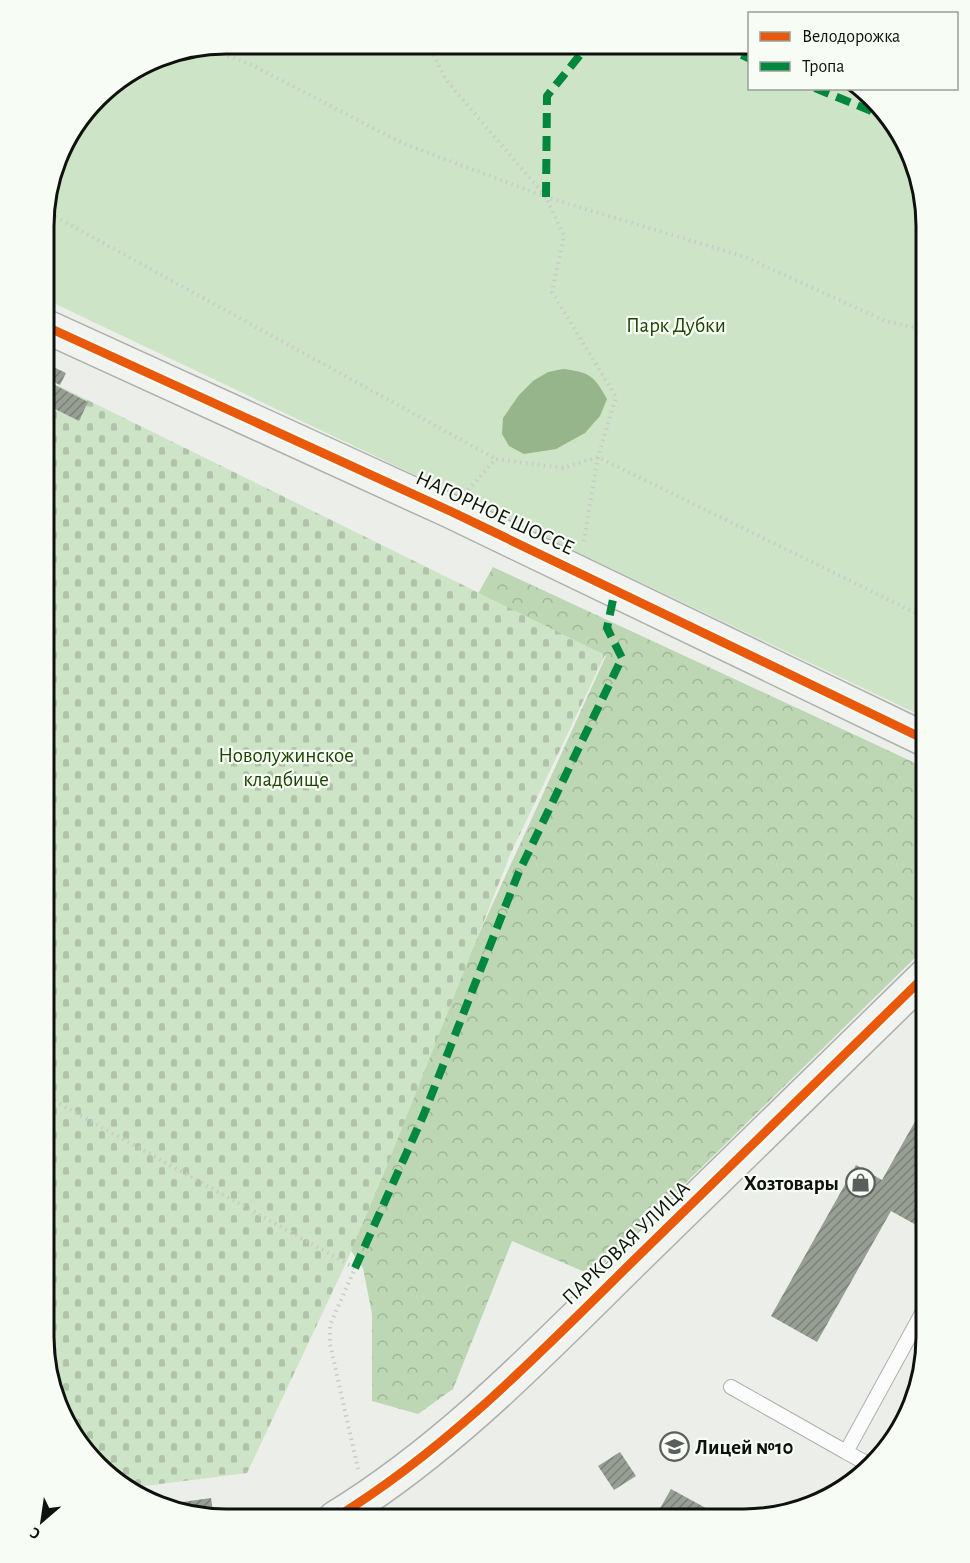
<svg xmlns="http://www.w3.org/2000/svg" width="970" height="1563" font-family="'Alegreya Sans',sans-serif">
<defs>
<pattern id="forest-crowns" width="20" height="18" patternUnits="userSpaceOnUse" patternTransform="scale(1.5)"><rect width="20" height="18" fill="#bdd6b3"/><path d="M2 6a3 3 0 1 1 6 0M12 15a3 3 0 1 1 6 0" fill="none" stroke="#a1b799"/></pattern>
<pattern id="cemetery-stones" width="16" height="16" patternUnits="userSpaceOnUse" patternTransform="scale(1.5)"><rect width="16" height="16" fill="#cee4c6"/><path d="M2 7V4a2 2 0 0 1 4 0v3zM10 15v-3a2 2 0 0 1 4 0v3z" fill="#b0c3a9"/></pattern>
<pattern id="building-hatch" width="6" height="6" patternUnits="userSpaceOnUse" patternTransform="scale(1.5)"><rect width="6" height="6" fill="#979f93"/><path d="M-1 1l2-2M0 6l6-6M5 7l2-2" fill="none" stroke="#7a8076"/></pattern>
</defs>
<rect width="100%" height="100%" fill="#ebeee9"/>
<path fill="url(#forest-crowns)" d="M493 567 926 768V947L592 1275 512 1241 453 1389 418 1414 372 1401V1314L363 1268 341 1236 606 656 475 599Z"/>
<path fill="url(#cemetery-stones)" d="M45 379 605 655 510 855 387 1166 346 1263 247 1473 129 1488 115 1481 57 1406 44 1337Z"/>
<path fill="#cee4c6" d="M226 44 749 45 750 88 861 89 913 157 926 226V718L45 299V203L63 145 106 89 157 57Z"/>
<path fill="#97b58a" d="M563 369C590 372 594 376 607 399L600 416 585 433 556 449 524 454 509 446 502 434 503 418 519 395 533 381 548 372Z"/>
<path fill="url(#building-hatch)" d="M45 363 66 373 60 385 45 378Z
M45 380 88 402 79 421 45 404Z
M926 1102V1212L918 1226 891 1211 817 1342 771 1316 856 1165 882 1180Z
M620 1452 636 1476 614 1490 598 1466Z
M671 1489 726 1519H654Z
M211 1498 214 1518H203L168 1504Z"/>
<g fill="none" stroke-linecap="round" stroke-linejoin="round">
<defs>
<path id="lane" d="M731 1387 846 1452
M868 1464 846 1452 926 1306"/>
<path id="secondary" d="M45 326 450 511 926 740
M335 1518C445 1451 538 1355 630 1264 729 1168 827 1071 926 975"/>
</defs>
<use href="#lane" stroke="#adb0ac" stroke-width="16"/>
<use href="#secondary" stroke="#adb0ac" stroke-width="36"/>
<path stroke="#c9cbc9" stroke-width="4" stroke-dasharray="1.5 4.5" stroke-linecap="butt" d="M428 44 446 80 546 197 564 236 552 292 616 397 598 457 583 545
M205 48 248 63 402 143 546 197 745 257 885 321 926 330
M45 211 496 459
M468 490 496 459 563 468 598 457 926 618
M44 1095 355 1268 330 1325V1344L358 1469"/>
<use href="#lane" stroke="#fcfcfc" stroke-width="14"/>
<use href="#secondary" stroke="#f0f3ef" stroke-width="33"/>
<path stroke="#00873e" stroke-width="8" stroke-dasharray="15 8" stroke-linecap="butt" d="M721 45 750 59
M815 88 881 115
M546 197 547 96 588 45
M355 1268 424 1114 518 874 622 658 607 628 615 590"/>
<defs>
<path id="cycleway" d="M45 326 450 511 926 740
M335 1518C445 1451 538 1355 630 1264 729 1168 827 1071 926 975"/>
</defs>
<use href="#cycleway" stroke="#f7fdf5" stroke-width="13"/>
<use href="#cycleway" stroke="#e8590c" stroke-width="9"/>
</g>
<defs>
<symbol id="shop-ring" viewBox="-11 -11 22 22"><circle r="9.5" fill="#f7fdf5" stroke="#5c5e5b" stroke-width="1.5"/><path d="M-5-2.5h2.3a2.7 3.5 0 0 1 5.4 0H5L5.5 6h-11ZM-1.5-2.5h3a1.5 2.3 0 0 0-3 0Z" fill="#5c5e5b"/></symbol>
<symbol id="school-ring" viewBox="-11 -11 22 22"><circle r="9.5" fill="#f7fdf5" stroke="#5c5e5b" stroke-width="1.5"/><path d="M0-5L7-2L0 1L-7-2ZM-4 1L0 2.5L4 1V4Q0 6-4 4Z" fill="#5c5e5b"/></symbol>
</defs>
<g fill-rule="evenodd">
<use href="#shop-ring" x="844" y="1166" width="33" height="33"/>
<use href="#school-ring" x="658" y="1430" width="33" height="33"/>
</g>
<g text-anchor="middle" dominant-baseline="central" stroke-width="4.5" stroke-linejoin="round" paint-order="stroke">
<g font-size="21" fill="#1d4404" stroke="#f7fdf5">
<text x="676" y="325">Парк Дубки</text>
<text x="286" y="755">Новолужинское<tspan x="286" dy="24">кладбище</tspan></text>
</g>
<g font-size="21" fill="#0f110e" stroke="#f7fdf5">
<text transform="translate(495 513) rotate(25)">НАГОРНОЕ ШОССЕ</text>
<text transform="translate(626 1243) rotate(-44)">ПАРКОВАЯ УЛИЦА</text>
</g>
<g font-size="21" font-weight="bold" fill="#0f110e" stroke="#f7fdf5" text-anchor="end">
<text x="839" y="1183">Хозтовары</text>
<text x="695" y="1447" text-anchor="start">Лицей №10</text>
</g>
</g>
<path d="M0 0H970V1563H0ZM226 54H744A172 172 0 0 1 916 226V1337A172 172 0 0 1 744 1509H226A172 172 0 0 1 54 1337V226A172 172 0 0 1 226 54Z" fill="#f7fdf5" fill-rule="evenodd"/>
<path fill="none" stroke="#0f110e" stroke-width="3" d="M226 54H744A172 172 0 0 1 916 226V1337A172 172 0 0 1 744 1509H226A172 172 0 0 1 54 1337V226A172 172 0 0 1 226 54Z"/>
<rect x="748" y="12" width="210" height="78" fill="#f7fdf5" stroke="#9a9f99" stroke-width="1.5"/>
<rect x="760" y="32" width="30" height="9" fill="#e8590c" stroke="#9a9f99" stroke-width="1.5"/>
<text x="802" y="42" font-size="18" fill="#0f110e">Велодорожка</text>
<rect x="760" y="62" width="30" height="9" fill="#00873e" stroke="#9a9f99" stroke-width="1.5"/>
<text x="802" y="72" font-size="18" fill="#0f110e">Тропа</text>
<g transform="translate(42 1521) rotate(209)" stroke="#f7fdf5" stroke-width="4.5" paint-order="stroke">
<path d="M0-4.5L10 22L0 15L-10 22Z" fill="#0f110e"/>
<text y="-9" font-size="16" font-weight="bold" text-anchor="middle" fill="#0f110e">С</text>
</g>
</svg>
